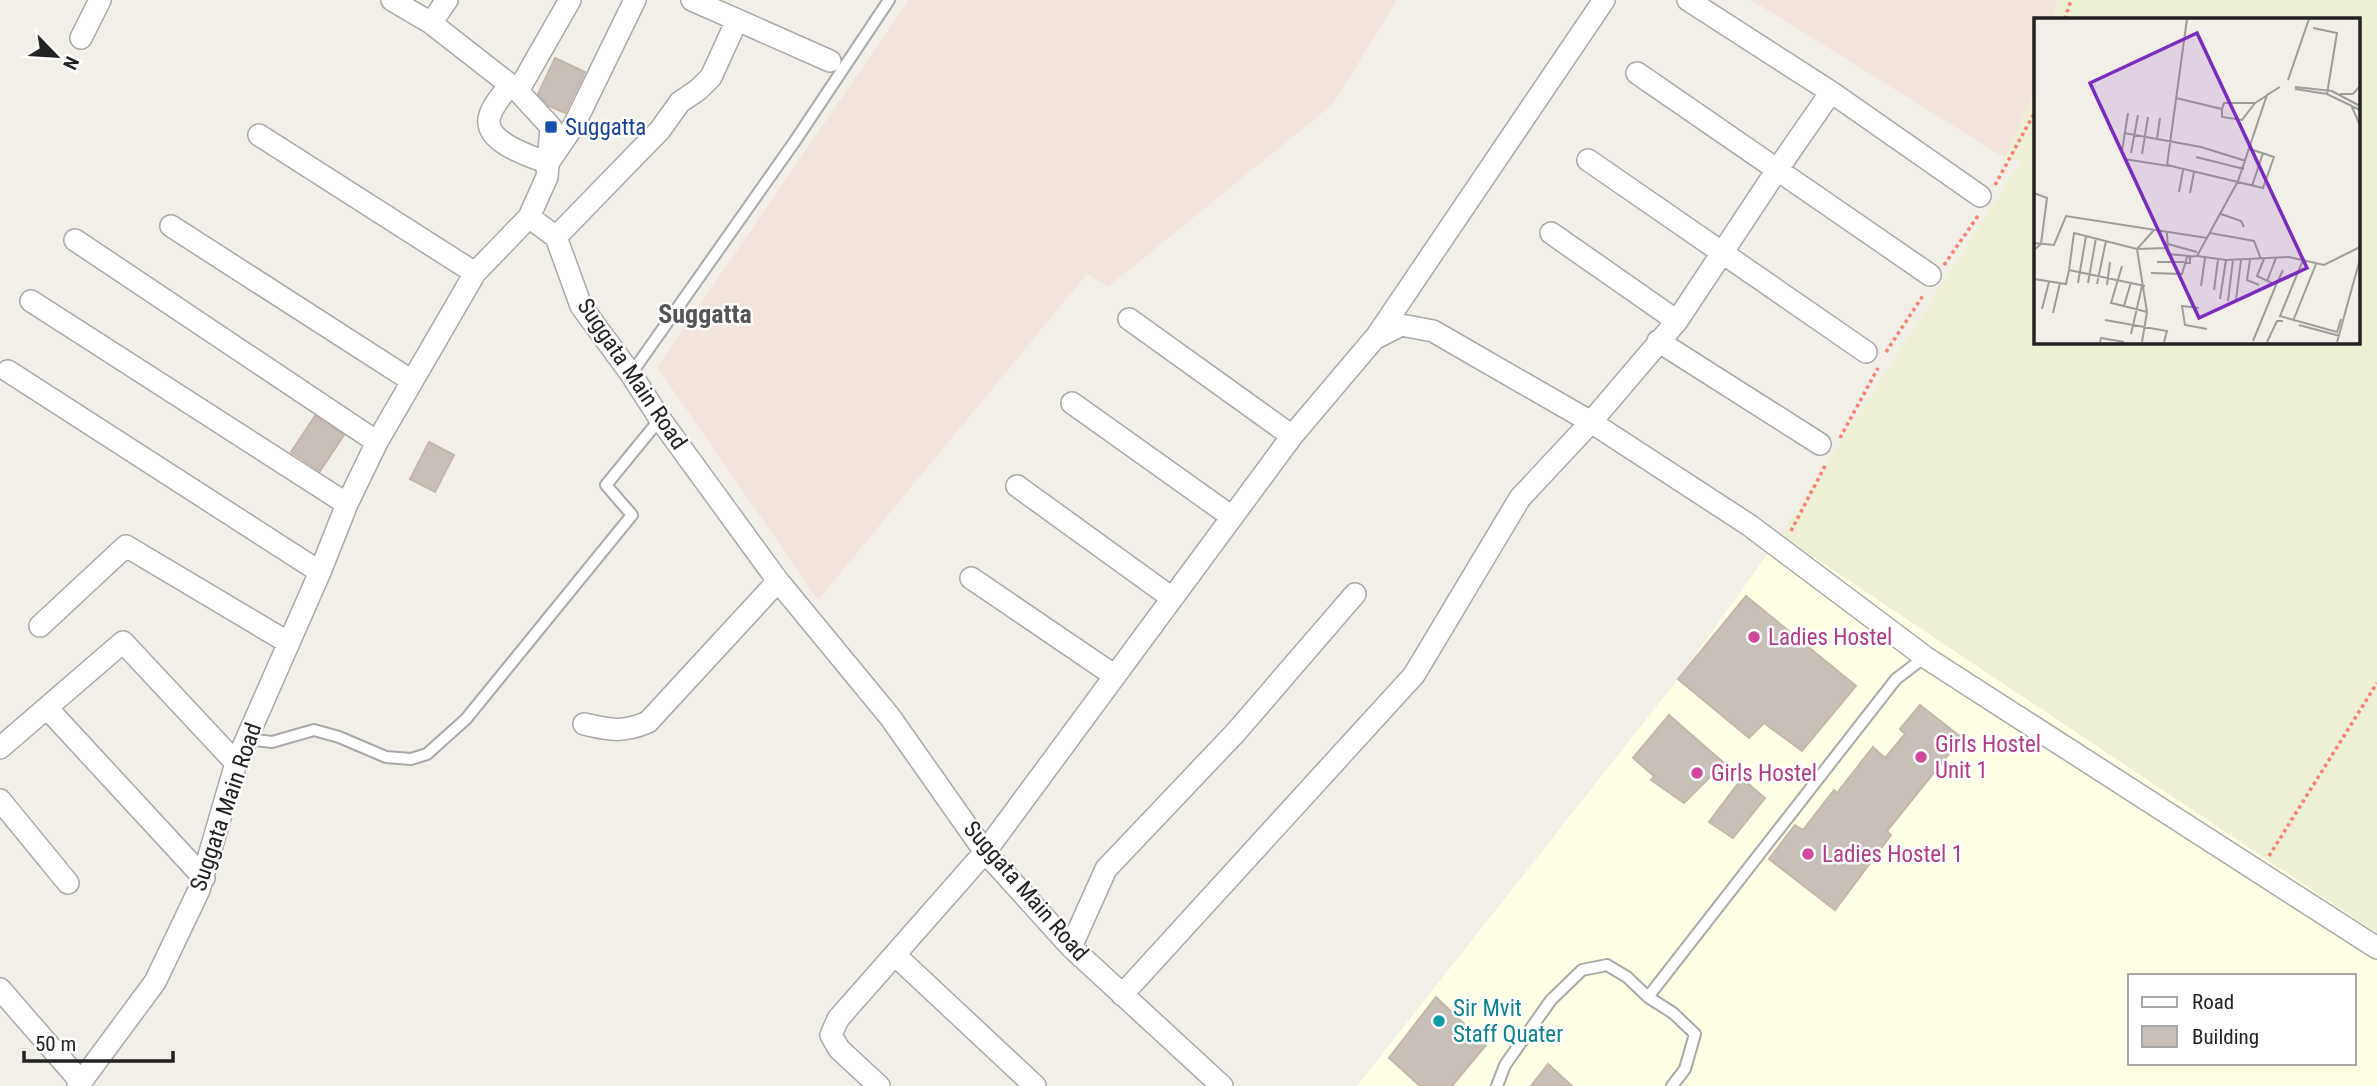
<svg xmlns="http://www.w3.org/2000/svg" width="2377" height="1086" font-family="'Roboto Condensed',sans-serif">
<rect width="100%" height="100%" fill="#f2efe9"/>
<path fill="#ffffe5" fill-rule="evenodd" d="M1781 535 2377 933V1086H1357L1678 679ZM2130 976H2354V1063H2130Z"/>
<path fill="#f3e3dd" d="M909 0H1397L1333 104 1108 287 1087 274 818 600 657 367Z
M1751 0H2057L2053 19H2036V88L2005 158Z"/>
<path fill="#eef0d5" d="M2057 0H2377V933L1781 535 2021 161 2005 158 2036 88V341H2358V19H2053Z"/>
<path fill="#c7bfb8" stroke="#c4b6ab" stroke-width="2" d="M555 58 585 72 565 113 549 106 538 94Z
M315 416 344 435 320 471 291 452Z
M429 442 454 455 435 492 410 479Z
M1746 596 1856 686 1802 751 1764 723 1749 738 1678 679Z
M1920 705 1962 738 1887 831 1891 835 1835 910 1769 859 1795 825 1803 830 1834 790 1837 793 1873 747 1885 758 1905 734 1900 729Z
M1669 715 1724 763 1684 803 1651 780 1654 776 1633 758Z
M1742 778 1765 798 1733 838 1709 822Z
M1436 997 1486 1045 1452 1086H1420L1389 1058Z
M1548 1064 1572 1086H1531Z"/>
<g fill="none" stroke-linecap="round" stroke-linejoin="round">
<defs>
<path id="lane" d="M631 374 795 141 889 0
M247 739 272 742 314 730 339 737 386 757 411 759 427 754 466 719 632 515 606 485 660 419
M1497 1086 1505 1065 1551 1000 1582 970 1607 965 1627 977 1648 997
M1672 1086 1685 1069 1695 1034 1673 1013 1648 997 1896 679 1925 657"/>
<path id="street" d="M392 0 431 23
M447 0 431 23 518 91 551 127 547 177 529 217
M692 0 830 61
M1688 0 1831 92 1980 196
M81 38 100 0
M1637 73 1930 275
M510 85C503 94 491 107 489 119 486 143 530 156 548 163L574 125 635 0
M518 91 570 0
M259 135 475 273
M1588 160 1866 352
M171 226 412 381
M1551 233 1677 321
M556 237 660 130 680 102 698 90 711 77 737 20
M75 240 377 442
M31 301 347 504
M1129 319 1292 436
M1376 337 1604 0
M1658 341 1820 444
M8 371 320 572
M1072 403 1232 517
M1017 486 1172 598
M971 578 1115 676
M40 626 126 546 289 643
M47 708 204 878
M584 724C610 730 623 733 648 722L778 581
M0 748 123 642 236 763
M0 800 68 883
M1071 947 1106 869 1237 731 1355 594
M895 955 1035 1086
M0 989 81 1082
M1122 995 1414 675 1520 498 1591 422 1677 321 1777 170 1831 92
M78 1086 155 982 199 890 236 763 320 572 347 504 377 442 475 273 529 217 556 237 581 306 631 374 660 419 778 581 890 717 985 852 1071 947 1222 1086
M879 1086 839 1049 831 1035 838 1019 985 852 1292 436 1374 339 1401 325 1433 331 1591 422 1749 525 1925 657 2377 948"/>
</defs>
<use href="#lane" stroke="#a9a9a9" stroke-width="14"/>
<use href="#street" stroke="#a9a9a9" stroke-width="24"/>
<path stroke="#fa8072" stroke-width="3.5" stroke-dasharray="3.5 3.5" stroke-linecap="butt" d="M2065 19 2071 0
M1995 185 2036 110
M1944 265 1978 216
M1886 352 1924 294
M1840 438 1878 368
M1791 531 1826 464
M2269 856 2377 683"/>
<use href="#lane" stroke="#fff" stroke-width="10"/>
<use href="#street" stroke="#fff" stroke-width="21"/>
</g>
<rect fill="#1a4fb4" stroke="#fff" stroke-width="2.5" x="544" y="120" width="14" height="14" rx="3.5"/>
<g fill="#d1479c" stroke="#fff" stroke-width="2.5">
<circle cx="1754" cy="637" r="7"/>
<circle cx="1921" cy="757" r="7"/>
<circle cx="1697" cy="773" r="7"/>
<circle cx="1808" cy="854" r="7"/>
</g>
<circle fill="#0f9aa8" stroke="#fff" stroke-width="2.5" cx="1439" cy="1021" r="7"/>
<g text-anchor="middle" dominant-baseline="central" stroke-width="5" stroke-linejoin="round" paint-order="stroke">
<g font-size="23" fill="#164399" stroke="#fff" text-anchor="start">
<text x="565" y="127">Suggatta</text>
</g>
<g font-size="23" fill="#222" stroke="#fff">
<text transform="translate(632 374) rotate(56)">Suggata Main Road</text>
<text transform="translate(226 807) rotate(-71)">Suggata Main Road</text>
<text transform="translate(1026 891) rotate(49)">Suggata Main Road</text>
</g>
<g font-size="23" fill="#b23c85" stroke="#fff" text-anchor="start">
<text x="1768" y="637">Ladies Hostel</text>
<text x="1935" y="744">Girls Hostel<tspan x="1935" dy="26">Unit 1</tspan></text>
<text x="1711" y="773">Girls Hostel</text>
<text x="1822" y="854">Ladies Hostel 1</text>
</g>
<g font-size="23" fill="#0d838f" stroke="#fff" text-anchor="start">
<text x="1453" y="1008">Sir Mvit<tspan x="1453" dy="26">Staff Quater</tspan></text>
</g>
<g font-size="26" font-weight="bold" fill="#555" stroke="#fff">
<text x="705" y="314">Suggatta</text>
</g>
</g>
<g transform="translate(2034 18)">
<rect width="326" height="326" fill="#f2efe9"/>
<path fill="none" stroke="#9f9d99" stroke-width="2" d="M153 1 133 147 229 170 240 139 216 131M279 10 303 15 293 76M254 62 275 1M246 69 233 77 204 163 163 238 192 242 255 239 290 247 326 229M261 69 298 73 326 88M261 71 293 76 326 92M306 76H319L326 68M142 80 188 91 190 85H221L232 78M317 87 326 107M188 91V99L208 102 221 85M90 115 167 129 212 143M123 121 126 100M88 133 94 95M97 135 104 97M108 136 114 99M162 139 210 151M90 141 135 148M218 168 229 135M145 174 149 152M0 175 13 180 7 226 0 232M156 175 160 154M187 196 207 203 210 209M133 215 134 236 156 238V245H150M176 215 220 223 227 241M0 225 20 227 32 198 173 220M134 226 163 234M230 241 223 258 242 267 249 252M216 242 213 262 225 267M269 242 246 298 303 314 307 301M123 244H150M88 248 77 285 90 288 97 264M35 252 40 215 103 231 134 230M117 255 148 256 153 239 163 238M0 261 32 266 35 252 111 268M233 263 242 240M44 265 52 218M54 265 62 220M63 266 72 223M73 267 76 244M167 268 171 240M180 272 184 242M186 281 192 242M202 282 207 242M194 283 199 242M90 288 113 294M165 290 148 288 151 307 173 311M8 291 15 264M19 295 26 265M71 302 133 313 130 324M259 303 282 246M265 307 306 318M97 316 108 268M219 323 242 267M66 324 67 320 90 324M108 324 113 294 103 231 120 212M233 324 243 303H249M303 324 326 241"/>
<path fill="#7b2cbf" fill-opacity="0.15" stroke="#7b2cbf" stroke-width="3.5" d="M163 15 273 250 165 300 56 65Z"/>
<rect width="326" height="326" fill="none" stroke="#222" stroke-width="3.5"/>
</g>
<rect x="2128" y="974" width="228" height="91" fill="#ffffff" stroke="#a7a7a7" stroke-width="2"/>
<rect x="2142" y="997" width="35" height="10" fill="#ffffff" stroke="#a7a7a7" stroke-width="2"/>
<text x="2192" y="1009" font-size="21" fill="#222222">Road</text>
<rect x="2142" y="1026" width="35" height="21" fill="#c7bfb8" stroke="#a7a7a7" stroke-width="2"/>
<text x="2192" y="1044" font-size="21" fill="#222222">Building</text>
<g transform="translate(56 56) rotate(115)" stroke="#ffffff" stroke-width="5" paint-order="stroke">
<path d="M0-5L12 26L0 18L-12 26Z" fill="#222222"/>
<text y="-10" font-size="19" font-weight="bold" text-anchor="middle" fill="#222222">N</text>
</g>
<path d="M24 1051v10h149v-10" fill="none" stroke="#222222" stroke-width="3.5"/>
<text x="35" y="1051" font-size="21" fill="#222222" stroke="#ffffff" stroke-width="5" paint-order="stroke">50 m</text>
</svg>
